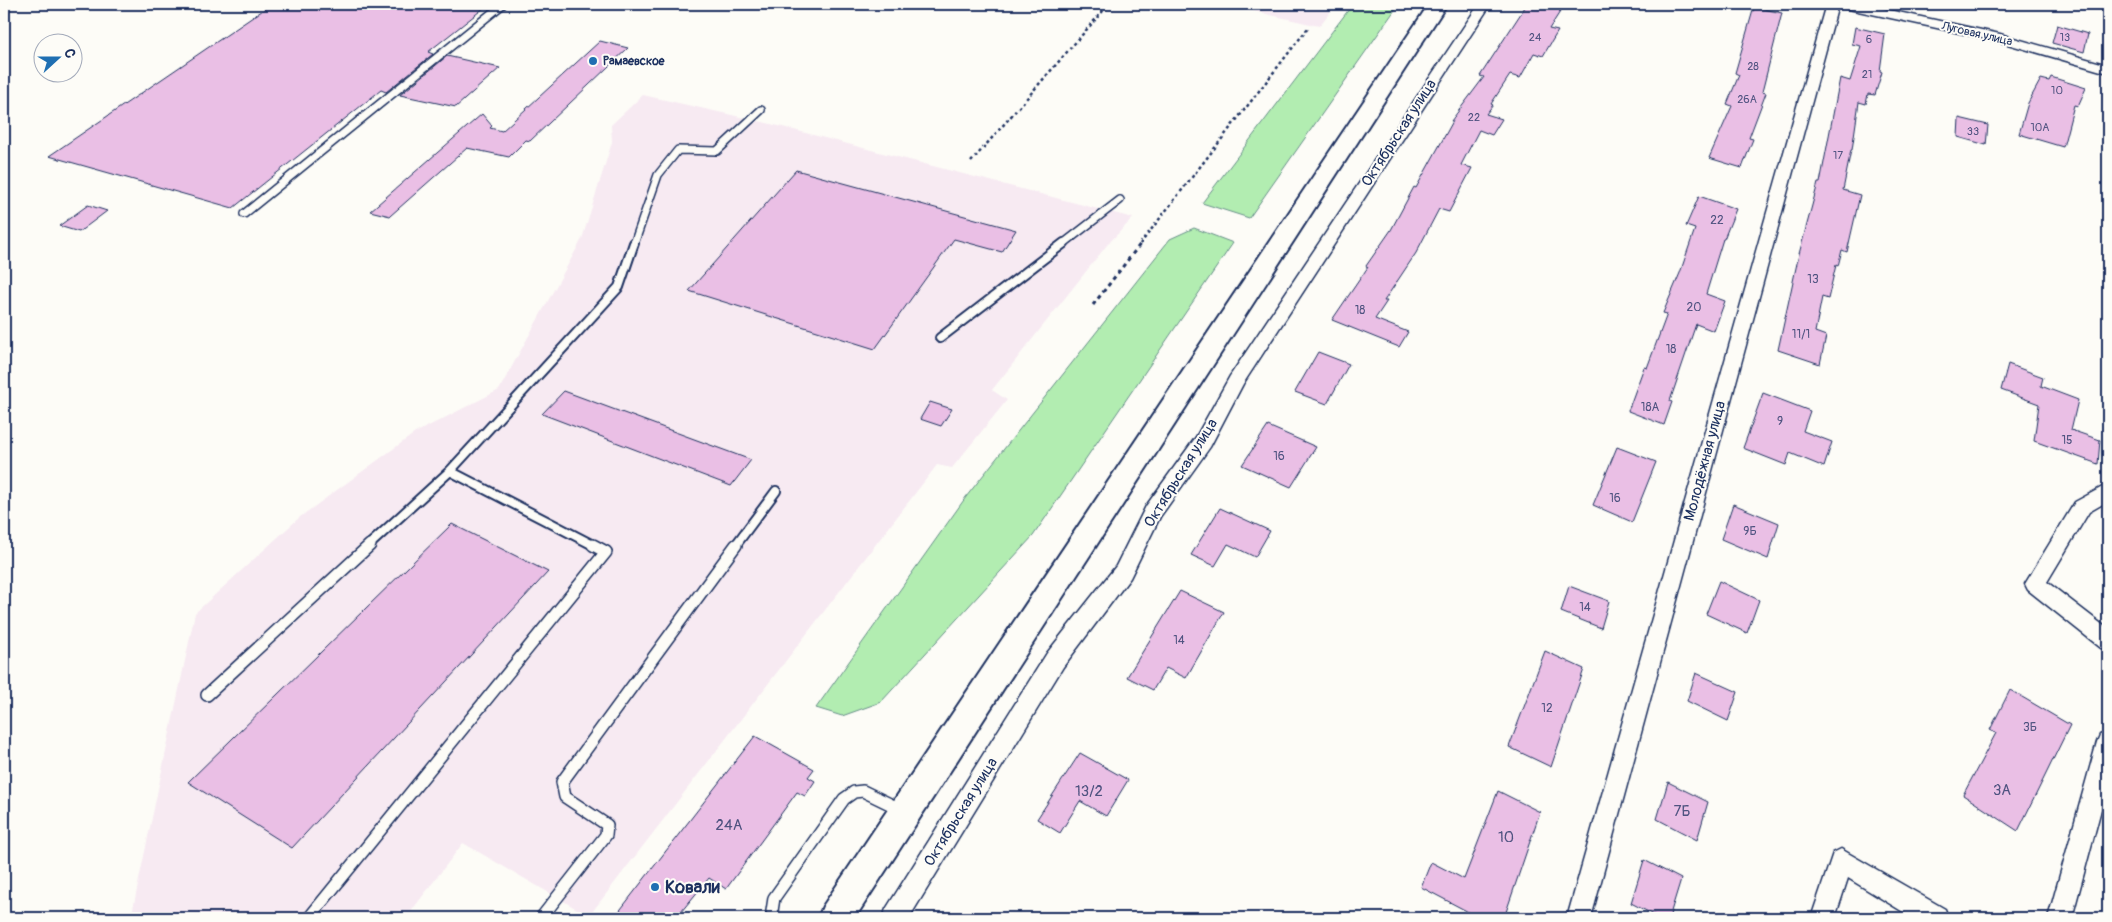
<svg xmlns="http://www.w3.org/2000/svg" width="2112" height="922" font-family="Pangolin,sans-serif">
<rect width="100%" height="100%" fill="#fdfcf7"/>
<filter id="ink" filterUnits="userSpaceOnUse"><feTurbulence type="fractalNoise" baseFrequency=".02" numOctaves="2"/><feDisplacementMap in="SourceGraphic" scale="10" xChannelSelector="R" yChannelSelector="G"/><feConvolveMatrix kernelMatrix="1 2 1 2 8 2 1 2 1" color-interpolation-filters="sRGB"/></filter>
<g filter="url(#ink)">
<path fill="#f7eaf2" d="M1222 4H1337L1319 26Z
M643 95 767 123 1133 218 1107 245 992 390 1007 400 952 468 937 465 589 916 463 843 406 918H131L195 613 300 517 415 433 499 390 582 239 612 142 611 125Z"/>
<path fill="#b2edb1" stroke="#668e88" d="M1353 4H1399L1249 218 1202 203Z
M1194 228 1233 243 1033 536 881 702 842 716 816 708 966 497 1170 239Z"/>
<path fill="#eabfe5" stroke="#1b2f5e" d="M272 4H489L428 52 433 54 386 92 381 90 233 208 49 156Z
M1527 4H1565L1549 29 1558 31 1543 56 1534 53 1520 78 1510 75 1491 104 1493 105 1486 114 1502 119 1492 135 1479 130 1461 165 1472 168 1449 212 1439 209 1416 253 1384 301H1387L1375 319 1408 332 1399 347 1332 320 1368 267 1366 266 1391 230 1414 187 1416 188 1453 121H1451L1484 77 1480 76Z
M1754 7 1782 13 1762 92 1766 93 1749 138 1753 139 1742 168 1709 158 1732 106 1727 104 1739 75 1735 73Z
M2057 25 2088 34 2084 52 2052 43Z
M1855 27 1885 34 1880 71 1882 72 1875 95 1868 94 1866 104 1859 102 1852 150H1851L1843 190 1860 195 1847 252 1842 250 1838 266 1836 265 1828 299 1822 297 1815 332 1826 336 1820 364 1778 350 1799 254 1818 183H1820L1840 78 1850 81 1861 46 1852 44Z
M600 41 628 48 530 141 526 140 509 157 467 148 390 216 370 211 482 114 492 126 490 128 502 131Z
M447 56 500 68 456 107 400 95Z
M2051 77 2086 88 2078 106 2074 105 2063 147 2019 134 2028 103 2041 79 2049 81Z
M1959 118 1988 125 1986 145 1958 137Z
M796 170 1016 230 1002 252 954 239 875 349 689 291Z
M1699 196 1736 209 1724 239H1723L1706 294 1725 301 1714 331 1696 324 1670 401 1672 402 1664 425 1628 411 1644 367 1647 368 1667 314 1663 313 1680 273 1695 229 1686 226Z
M88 205 107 211 79 232 59 226Z
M1318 352 1349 364 1327 404 1295 392Z
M2008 364 2043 377 2041 386 2078 400 2071 430 2100 440 2098 464 2034 441 2039 404 2001 390Z
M564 391 751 460 731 486 542 414Z
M1763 393 1810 411 1803 431 1832 442 1824 467 1790 453 1786 465 1743 448Z
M930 402 952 409 941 426 920 419Z
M1268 426 1316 447 1291 487 1242 465Z
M1617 447 1656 462 1632 522 1593 505Z
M1733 504 1779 523 1768 559 1721 539Z
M1220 508 1270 531 1255 557 1228 544 1215 566 1191 555Z
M452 524 548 572 292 848 188 782Z
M1719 581 1759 600 1747 633 1706 614Z
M1569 586 1609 601 1601 628 1561 612Z
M1180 591 1224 612 1186 678 1166 668 1153 690 1127 677Z
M1545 651 1584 669 1551 767 1509 747Z
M1696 673 1738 692 1728 721 1687 701Z
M2010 690 2070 725 2018 831 1963 795 1996 733 1990 730Z
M755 736 814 769 808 777 815 781 805 796 797 792 726 889 709 878 676 918H614Z
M1080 753 1128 780 1106 816 1080 801 1060 833 1037 819Z
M1668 782 1708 802 1697 840 1657 819Z
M1498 791 1540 812 1504 918H1480L1421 887 1431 862 1464 879Z
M1644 860 1681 879 1669 918H1660L1631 903Z"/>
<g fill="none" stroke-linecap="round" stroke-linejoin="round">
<defs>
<path id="lane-far2" d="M244 214 503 4
M634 244 658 175 678 150 717 151 761 110
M1063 244 1120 200"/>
<path id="lane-far1" d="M940 338 1064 243
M450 471 595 546
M368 546 450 471 619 287 634 243
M735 546 776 491"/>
<path id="lane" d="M207 695 370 545
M309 918 606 552 593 545
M541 918 606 835 607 825 565 797 562 782 736 545
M775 918 772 911 774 898 844 799 854 792 863 791 900 809"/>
<path id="street" d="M1479 4H1491L1243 384 1210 447 1160 517 1130 578 1063 667 909 918H883L886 909 1047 653 1116 566 1146 506 1196 437 1230 376Z
M1826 4H1861L2000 34 2108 65V73L1997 41 1844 8 1838 5 1591 918H1567Z
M2108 484V501L2089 512 2047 582 2108 629V650L2101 648 2028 590 2025 584 2075 502Z
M2108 732V783L2072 918H2048L2097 742 2100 735Z
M1841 849 1945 909 1948 918H1913L1848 878 1835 918H1811L1833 853Z"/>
<path id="secondary" d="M1429 4H1447L855 918H818L823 906Z"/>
</defs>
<use href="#lane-far2" stroke="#1b2f5e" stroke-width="10"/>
<use href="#lane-far1" stroke="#1b2f5e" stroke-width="12"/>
<use href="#lane" stroke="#1b2f5e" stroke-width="14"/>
<use href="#street" stroke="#1b2f5e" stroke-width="3"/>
<use href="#secondary" stroke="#1b2f5e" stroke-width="4"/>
<path stroke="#1b2f5e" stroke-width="2.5" stroke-dasharray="3 3" stroke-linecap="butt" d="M971 162 1109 4
M1140 244 1308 28"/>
<path stroke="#1b2f5e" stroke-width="3" stroke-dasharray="4 4" stroke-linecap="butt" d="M1093 305 1141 243"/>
<use href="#lane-far2" stroke="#fdfcf7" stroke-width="7"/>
<use href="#lane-far1" stroke="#fdfcf7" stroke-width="8"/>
<use href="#lane" stroke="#fdfcf7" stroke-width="11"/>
<use href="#street" fill="#fdfcf7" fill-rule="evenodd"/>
<use href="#secondary" fill="#fdfcf7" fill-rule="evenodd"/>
</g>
</g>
<g fill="#1f6fb2" stroke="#fdfcf7" stroke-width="2">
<circle cx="593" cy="61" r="5"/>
<circle cx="655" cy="887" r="5"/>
</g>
<g text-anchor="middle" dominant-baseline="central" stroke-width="4" stroke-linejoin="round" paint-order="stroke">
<g font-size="11" fill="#4f5380">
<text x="1535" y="37">24</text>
<text x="2065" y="37">13</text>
<text x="1869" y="39">6</text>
<text x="1753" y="66">28</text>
<text x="1867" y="74">21</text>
<text x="2057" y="90">10</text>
<text x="1747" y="99">26А</text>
<text x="1474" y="117">22</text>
<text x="2040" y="127">10А</text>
<text x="1973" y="131">33</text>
<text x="1838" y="155">17</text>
</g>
<g font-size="12" fill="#1b2f5e" stroke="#fdfcf7">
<text transform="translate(1977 34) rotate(13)">Луговая улица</text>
</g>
<g font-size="12" font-weight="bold" fill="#1b2f5e" stroke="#fdfcf7" text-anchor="start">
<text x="603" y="61">Рамаевское</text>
</g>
<g font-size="12" fill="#4f5380">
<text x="1717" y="220">22</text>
<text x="1813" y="279">13</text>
<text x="1694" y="307">20</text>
<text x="1360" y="310">18</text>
<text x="1801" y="334">11/1</text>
<text x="1671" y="349">18</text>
<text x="1650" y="407">18А</text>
<text x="1780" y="421">9</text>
<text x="2067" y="440">15</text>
<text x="1279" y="456">16</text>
<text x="1615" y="498">16</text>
<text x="1750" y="531">9Б</text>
<text x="1585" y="607">14</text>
<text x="1179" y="640">14</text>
<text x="1547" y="708">12</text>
<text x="2030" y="727">3Б</text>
</g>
<g font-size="15" fill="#1b2f5e" stroke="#fdfcf7">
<text transform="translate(1399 133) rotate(-57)">Октябрьская улица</text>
<text transform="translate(1705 461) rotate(-75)">Молодёжная улица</text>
<text transform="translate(1181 473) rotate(-58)">Октябрьская улица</text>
<text transform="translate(961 812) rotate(-58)">Октябрьская улица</text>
</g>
<g font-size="15" fill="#4f5380">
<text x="2002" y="790">3А</text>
<text x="1089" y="791">13/2</text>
<text x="1682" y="811">7Б</text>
<text x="729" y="825">24А</text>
<text x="1506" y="837">10</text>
</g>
<g font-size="18" font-weight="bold" fill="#1b2f5e" stroke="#fdfcf7" text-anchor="start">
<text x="665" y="887">Ковали</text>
</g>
</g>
<rect width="2112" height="922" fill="none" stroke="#fdfcf7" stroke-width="20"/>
<rect x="10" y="10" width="2092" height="902" fill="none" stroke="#1b2f5e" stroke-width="2" filter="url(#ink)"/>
<g transform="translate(58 58) rotate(69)"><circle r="24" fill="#fdfcf7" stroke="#a3aaba"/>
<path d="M0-4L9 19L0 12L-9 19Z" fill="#1f6fb2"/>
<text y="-8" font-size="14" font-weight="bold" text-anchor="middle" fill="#1b2f5e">С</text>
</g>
</svg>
